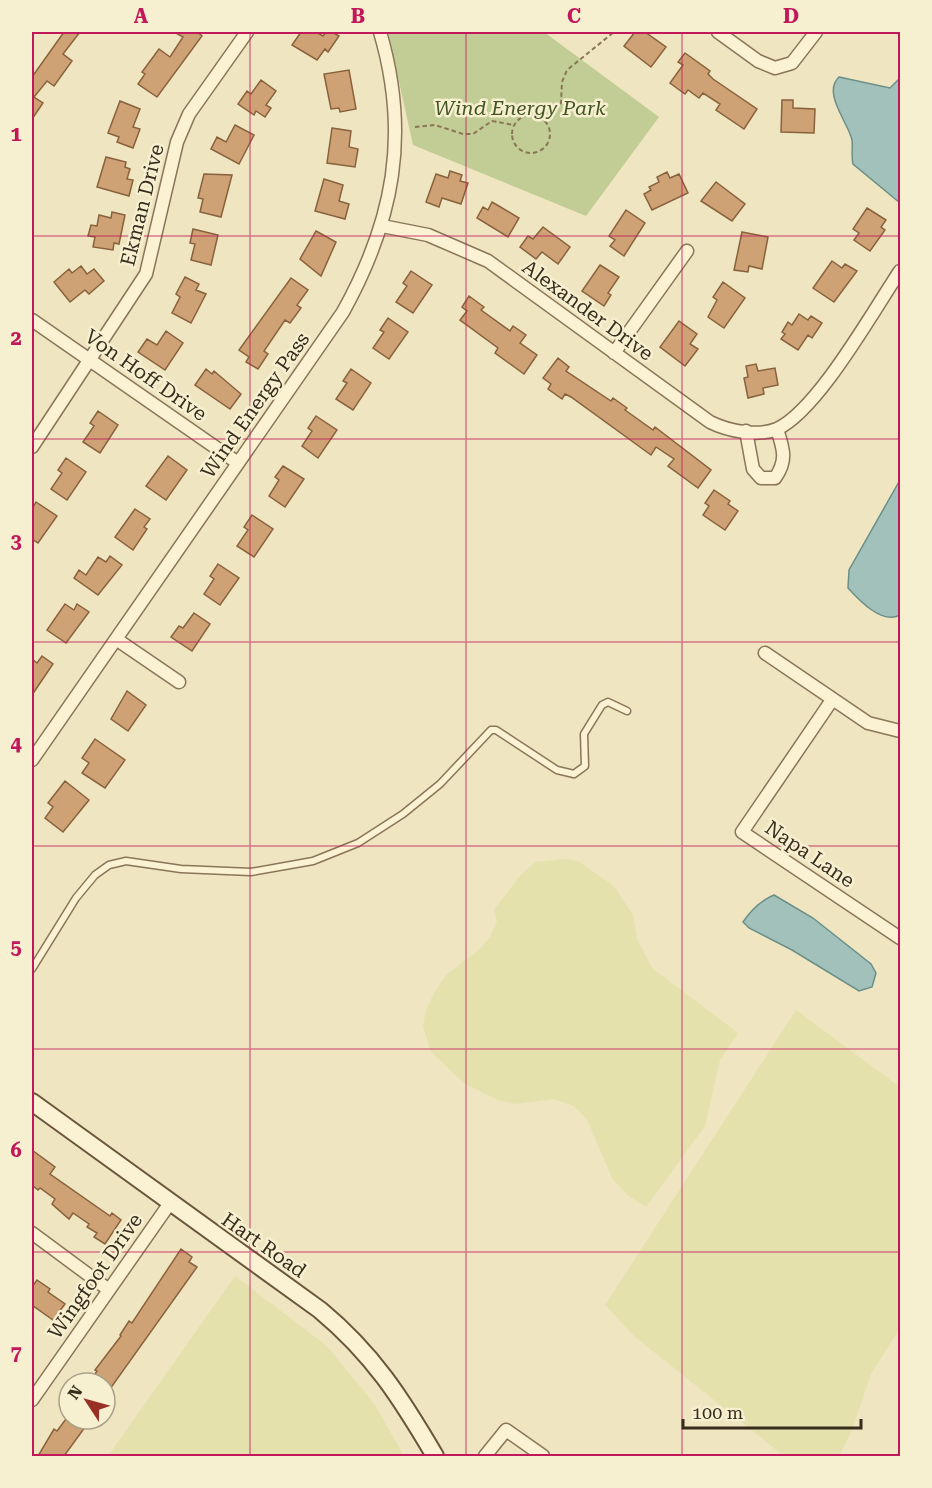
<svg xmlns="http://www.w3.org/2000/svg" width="932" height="1488" font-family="'Roboto Serif',serif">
<rect width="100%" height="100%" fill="#efe5c0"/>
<path fill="#e5e1ad" d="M565 859 578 861 614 886 633 915 637 939 652 968 738 1033 720 1060 705 1126 646 1207 627 1195 613 1180 587 1120 574 1106 554 1099 514 1104 498 1100 465 1084 431 1052 423 1026 426 1010 435 991 446 975 480 949 490 937 497 921 494 910 519 877 535 862Z
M796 1010 900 1087V1328L871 1374 852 1430 839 1456H784L634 1336 605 1305Z
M235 1276 327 1346 375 1405 404 1456H108Z"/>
<path fill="#c1cd94" d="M388 32H544L659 117 586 216 413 145Z"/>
<path fill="#a3c1bb" stroke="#6a8f89" stroke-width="1.5" d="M839 77 890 88 900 78V203L853 164C851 156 853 148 852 140 848 122 822 93 839 77Z
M900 480V615C882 625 859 600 848 588L849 570Z
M774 895 813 918 871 964 876 973 872 987 859 991 792 950 749 928 743 922C751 910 762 900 774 895Z"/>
<path fill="#cea275" stroke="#88623d" stroke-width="1.5" d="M64 32H80L63 54 72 61 54 86 47 81 34 97 43 103 32 119V77Z
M174 32H197L202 36 157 97 138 84 145 74 142 72 159 49 170 57 183 37Z
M301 32H316L323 36 326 32H332L339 36 328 52 325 49 317 60 292 45Z
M635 32H645L666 47 651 67 624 46Z
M685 53 710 71 708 74 713 79 757 109 744 129 716 110 720 104 703 93 699 98 688 90 685 94 670 83 683 65 678 62Z
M349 70 356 109 340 112 339 108 331 109 324 74Z
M261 80 276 91 266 105 271 108 265 117 256 111 254 115 238 104 247 91 251 94Z
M782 100H793V108L815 109 814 133 781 132Z
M120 101 140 109 133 127 140 129 133 148 117 142 119 137 108 133Z
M235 125 254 135 239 164 211 149 217 137 226 142Z
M332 128 351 131 349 147 358 149 355 167 327 163Z
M106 157 126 162 125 167 130 169 127 179 133 180 129 196 97 187Z
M450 171 462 175 460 181 468 183 461 204 442 198 439 207 426 202 436 174 448 178Z
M667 172 670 178 679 174 688 193 652 210 644 194 651 190 649 187 659 182 657 177Z
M204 174 232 175 221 217 200 212 203 199 198 198Z
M324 179 343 185 339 201 349 204 345 219 315 211Z
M716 182 745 204 732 221 701 201Z
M492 202 519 218 508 237 477 218 483 207 488 210Z
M867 208 886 220 881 227 885 230 870 251 854 240 859 233 853 229Z
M626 210 645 223 624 256 610 246 615 240 609 236Z
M112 212 125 215 119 244 114 243 113 250 93 247 95 237 88 236 91 225 97 226 99 215 111 218Z
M543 227 570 247 558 264 542 252 536 259 520 247 528 236 533 239Z
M193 229 218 235 211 265 191 260 195 244 190 243Z
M316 231 336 242 321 276 300 259Z
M742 232 768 237 762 269 749 266 748 272 734 270Z
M832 261 842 268 845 264 857 271 834 302 813 288Z
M600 265 619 277 608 293 611 295 604 306 582 291Z
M81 266 87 274 94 269 104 281 89 294 85 290 70 302 54 282 69 269 72 273Z
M411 271 432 285 413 313 396 302 407 286 403 283Z
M185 277 199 284 196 290 206 294 191 323 172 313 180 297 176 294Z
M291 278 308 290 297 305 301 308 290 323 285 320 264 351 268 354 258 369 246 362 249 357 239 350Z
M723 282 745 298 724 328 708 317 717 300 713 297Z
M469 296 484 307 481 310 510 331 513 326 526 335 520 343 537 355 524 374 495 353 498 348 460 320 467 311 462 307Z
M799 314 808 320 811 316 822 323 812 338 808 335 798 350 781 339 785 334 782 332 788 322 792 325Z
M388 318 408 332 389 359 373 348 384 332 380 330Z
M679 321 697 334 690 344 698 349 685 366 660 347Z
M166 331 183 343 165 370 138 352 147 339 157 345Z
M558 358 569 367 566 371 611 401 613 398 627 408 625 410 653 430 655 427 711 470 698 488 668 466 674 459 656 447 651 455 571 397 565 394 562 399 548 389 551 384 543 378Z
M756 364 758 371 775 368 778 385 763 388 764 394 748 398 744 378 748 377 746 366Z
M206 369 212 374 214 371 241 394 230 409 195 385Z
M351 369 371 383 353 410 336 399 347 383 343 381Z
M98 411 118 425 100 453 83 442 94 426 90 423Z
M316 416 337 430 318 458 302 446 312 431 308 428Z
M168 456 187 470 166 500 146 486Z
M66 458 86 472 67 500 51 489 62 473 58 470Z
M283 466 304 479 285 507 269 496 279 480 275 477Z
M714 490 730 501 728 504 738 511 725 530 703 515 709 506 705 503Z
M36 502 57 516 38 543 32 539V509Z
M135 509 150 519 144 527 147 529 133 550 115 537Z
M252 515 273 529 254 557 237 546 248 530 244 527Z
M110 556 122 565 98 595 74 578 79 570 86 575 98 557 106 562Z
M218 564 239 578 220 605 204 594 214 579 210 576Z
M65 604 74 610 77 604 89 612 66 643 47 630Z
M194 613 210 624 192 651 171 637 179 626 183 628Z
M42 656 53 664 32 695V659L37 663Z
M127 691 146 705 128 731 111 719Z
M95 739 125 760 105 788 82 773 89 763 82 758Z
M65 781 89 800 63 832 45 818 53 807 48 803Z
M32 1150 55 1167 50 1174 110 1216 112 1213 121 1220 105 1244 94 1237 97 1233 87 1227 89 1224 73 1213 69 1219 52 1204 55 1199 40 1188 38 1190 32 1185Z
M181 1249 192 1257 189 1262 197 1267 105 1396V1383H89L97 1371 95 1370 121 1336 120 1335 129 1321 132 1323Z
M37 1280 50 1289 48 1292 65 1304 53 1320 32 1305V1287Z
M66 1419H91L64 1456H38L54 1429 57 1431Z"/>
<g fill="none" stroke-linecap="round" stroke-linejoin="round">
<defs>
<path id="lane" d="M32 969 76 898 95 875 109 865 126 861 181 869 251 872 313 861 358 843 403 814 440 784 491 730H496L557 770 574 774 585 766 584 734 602 705 608 702 627 711"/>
<path id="street" d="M718 32 758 61 775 68 792 63 816 32
M382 226 428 235 488 261 710 422C728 431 758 437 777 429 818 410 873 311 900 271
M32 320 238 463
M614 353 687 251
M746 431 753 469 761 478H775C788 460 783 448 777 429
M32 447 146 274 177 142 189 114 247 32
M116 639 179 682
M765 653 868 723 900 731
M832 700 742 832 900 938
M32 760 343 312C394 220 410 134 380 32
M32 1233 109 1290
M32 1400 170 1203
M485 1456 506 1430 543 1456"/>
<path id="secondary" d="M32 1102 320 1310C373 1354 401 1398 435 1456"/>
</defs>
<use href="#lane" stroke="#897658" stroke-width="9"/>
<use href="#street" stroke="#897658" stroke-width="15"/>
<use href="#secondary" stroke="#6a573b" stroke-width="20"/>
<path stroke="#897658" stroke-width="2" stroke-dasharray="4.5 3" stroke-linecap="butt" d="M512 134a19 19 0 1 1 38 0a19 19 0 1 1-38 0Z
M544 119 554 113 561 103 562 82 567 70 614 32
M415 127 435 125 463 134H473L492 121 514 125"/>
<use href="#lane" stroke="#faf2d3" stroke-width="6"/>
<use href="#street" stroke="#faf2d3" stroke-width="12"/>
<use href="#secondary" stroke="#faf2d3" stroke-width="16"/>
</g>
<path fill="none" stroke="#c2185b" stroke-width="1.5" stroke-opacity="0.55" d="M250 32V1456M466 32V1456M682 32V1456M32 236H900M32 439H900M32 642H900M32 846H900M32 1049H900M32 1252H900"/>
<g text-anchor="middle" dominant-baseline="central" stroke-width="5" stroke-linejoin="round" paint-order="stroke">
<g font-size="20" font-style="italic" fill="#435522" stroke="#f6efd0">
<text x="520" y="108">Wind Energy Park</text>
</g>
<g font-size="20" fill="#382c1c" stroke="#f6efd0">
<text transform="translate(142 205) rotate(-76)">Ekman Drive</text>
<text transform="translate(588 310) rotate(36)">Alexander Drive</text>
<text transform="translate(146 375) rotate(35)">Von Hoff Drive</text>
<text transform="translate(255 405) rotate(-55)">Wind Energy Pass</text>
<text transform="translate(810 854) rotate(34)">Napa Lane</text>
<text transform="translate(264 1245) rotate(35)">Hart Road</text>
<text transform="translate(95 1276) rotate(-55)">Wingfoot Drive</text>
</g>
</g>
<rect width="932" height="1488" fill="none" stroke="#f6efd0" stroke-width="66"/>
<g transform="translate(87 1401) rotate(306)"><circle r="28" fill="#f6efd0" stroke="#aaa188" stroke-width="1.5"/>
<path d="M0-4.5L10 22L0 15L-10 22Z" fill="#993026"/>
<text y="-9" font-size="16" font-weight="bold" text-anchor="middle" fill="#382c1c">N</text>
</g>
<path d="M683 1419v9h178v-9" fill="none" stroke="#382c1c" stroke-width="3"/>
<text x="692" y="1419" font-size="18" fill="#382c1c" stroke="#f6efd0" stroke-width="4.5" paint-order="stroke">100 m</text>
<rect x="33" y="33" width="866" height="1422" fill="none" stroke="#c2185b" stroke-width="2"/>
<g font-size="20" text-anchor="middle" font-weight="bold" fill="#c2185b">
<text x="141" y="23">A</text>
<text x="358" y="23">B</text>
<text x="574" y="23">C</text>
<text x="791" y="23">D</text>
<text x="16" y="141">1</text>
<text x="16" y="345">2</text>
<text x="16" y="548">3</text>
<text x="16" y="751">4</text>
<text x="16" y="954">5</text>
<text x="16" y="1157">6</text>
<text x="16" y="1360">7</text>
</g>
</svg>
